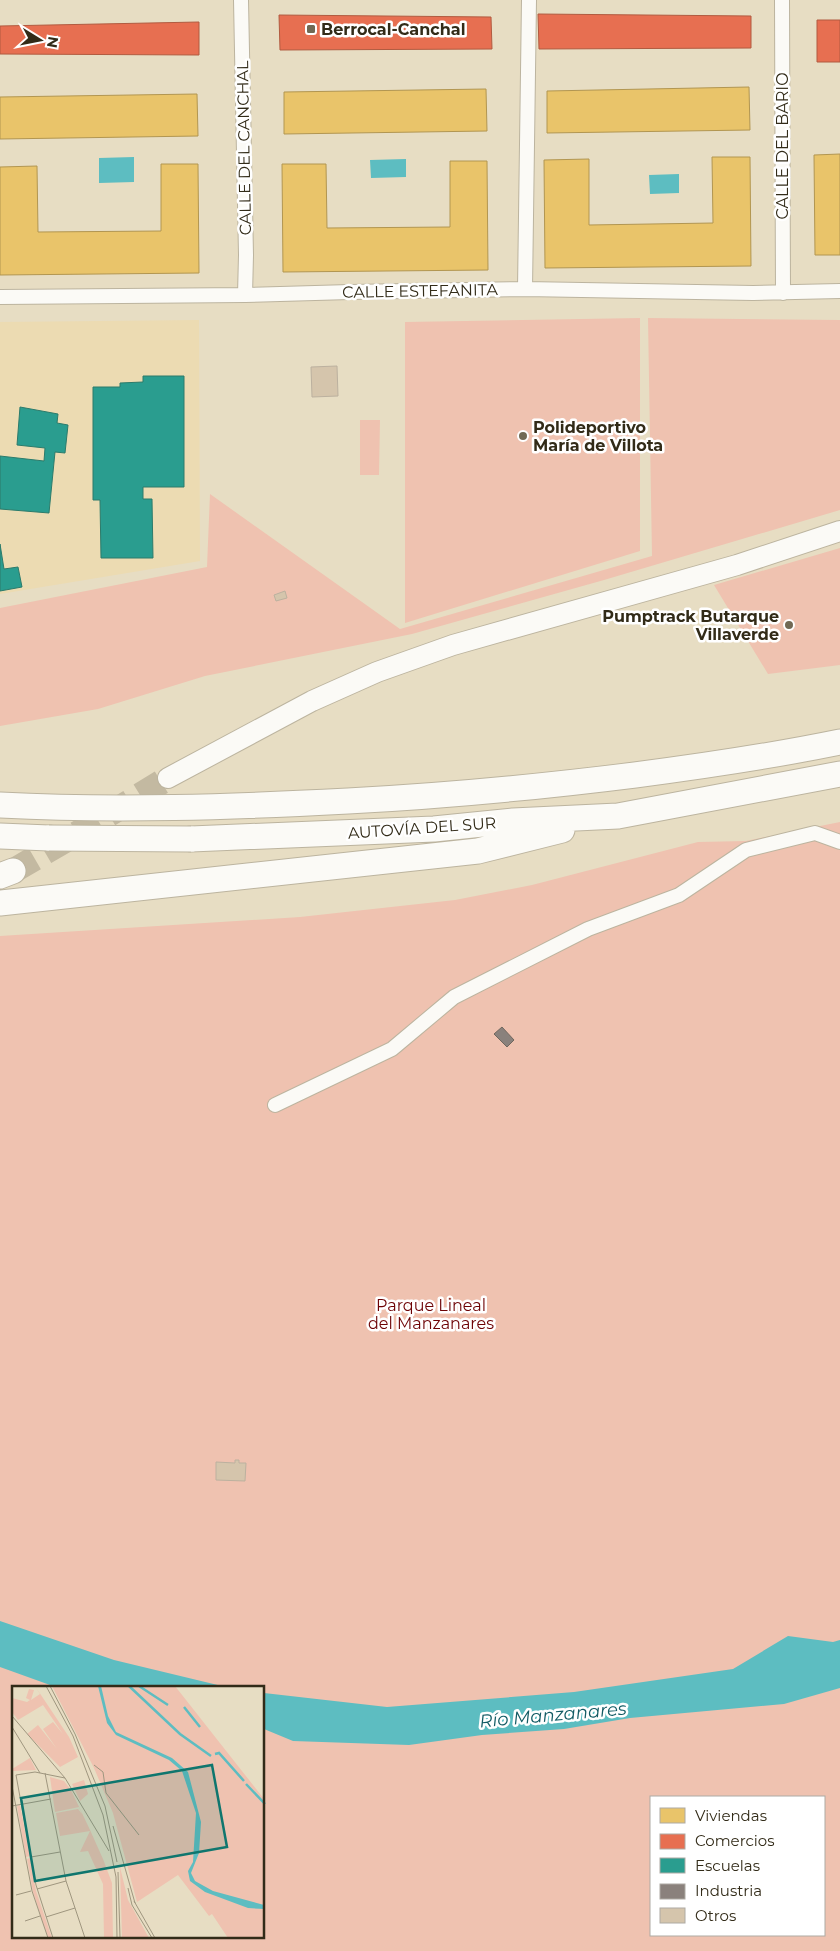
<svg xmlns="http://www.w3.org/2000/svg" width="840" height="1951" font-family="Montserrat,sans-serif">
<rect width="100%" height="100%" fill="#e7ddc3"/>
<path fill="#ecdbb2" d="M199 320 200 561 0 594V322Z"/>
<path fill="#efc2b0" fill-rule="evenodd" d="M640 318V551L405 623V322Z
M648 318 840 320V510L604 580 412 634 205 676 98 709 0 726V608L207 567 210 494 400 629 652 556Z
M360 420H380L379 475H360Z
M840 548V665L768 674 714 585Z
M840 822V1951H0V936L300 917 455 900 532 885 698 842 746 841ZM14 1687H264V1937H14ZM651 1797H824V1935H651Z"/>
<path fill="#5dbdc1" d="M134 157V182L99 183V158Z
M406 159V177L371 178 370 160Z
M679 174V193L650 194 649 175Z
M0 1621 114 1660 226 1687H62L50 1685 0 1667Z
M788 1636 833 1642 840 1640V1688L784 1704 630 1718 564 1729 482 1735 409 1745 293 1741 264 1729V1693L387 1707 574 1692 733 1669Z"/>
<path fill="#e9c46a" stroke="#b29651" d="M749 87 750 130 547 133V91Z
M486 89 487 131 284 134V92Z
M197 94 198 136 0 139V97Z
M840 154V255H815L814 155Z
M712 157H750L751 266 545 268 544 160 589 159V225L713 223Z
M450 161H487L488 270 283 272 282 164H326L327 228 450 227Z
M161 164H198L199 273 0 275V167L37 166 38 232 161 231Z"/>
<path fill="#e76f51" stroke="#b15b40" d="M538 14 751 16V48L539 49Z
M279 15 491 17 492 49 280 50Z
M817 20H840V62H817Z
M199 22V55L0 54V26Z"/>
<path fill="#2a9d8f" stroke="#2c7b6b" d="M143 376H184V487H143V499H152L153 558H101L100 500H93V387H120V383L143 382Z
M20 407 58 414 57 423 68 425 65 453 55 452 49 513 0 509V456L44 461 45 448 17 445Z
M0 544 4 569 18 567 22 587 0 591Z"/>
<path fill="#8a817c" stroke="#70675e" d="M502 1027 514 1040 507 1047 494 1034Z"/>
<path fill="#d5c5ac" stroke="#bcb19f" d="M337 366 338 396 312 397 311 367Z
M285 591 287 598 276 601 274 595Z
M235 1460H239V1463H246L245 1481 216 1480V1462L235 1463Z"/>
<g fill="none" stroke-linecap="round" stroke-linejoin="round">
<path stroke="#c3b9a1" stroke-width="25" stroke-dasharray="25 12" stroke-linecap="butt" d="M13 871 100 820 168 778"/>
<defs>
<path id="street" d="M241 0 246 255 245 295
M782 0 783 293
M525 289 529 0
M0 297 245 295 350 292 525 289 753 293 840 291
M275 1105 392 1049 454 997 588 929 679 895 746 850 815 833 840 842"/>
<path id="secondary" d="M168 778 312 701 377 672 453 645 737 565 840 531"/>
<path id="highway" d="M0 805C116 811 232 807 348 801 444 796 539 787 635 775 704 766 772 756 840 742
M0 836 49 838
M191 839 434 829 513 821 618 816 840 774
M0 876 13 871
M0 903 478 851 562 830"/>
</defs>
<use href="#street" stroke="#bcb49f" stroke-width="16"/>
<use href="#secondary" stroke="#bcb49f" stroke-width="22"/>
<use href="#highway" stroke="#bcb49f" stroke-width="27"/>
<use href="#street" stroke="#fbfaf6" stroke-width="14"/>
<use href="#secondary" stroke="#fbfaf6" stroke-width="20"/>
<use href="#highway" stroke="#fbfaf6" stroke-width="25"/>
<defs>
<path id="highway-bridge" d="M49 838 191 839"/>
</defs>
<use href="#highway-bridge" stroke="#bcb49f" stroke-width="27" stroke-linecap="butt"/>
<use href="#highway-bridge" stroke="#fbfaf6" stroke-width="25"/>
</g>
<g fill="#716954" stroke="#fff" stroke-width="2">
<rect x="306" y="24" width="10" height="10" rx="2.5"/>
<circle cx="523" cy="436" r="5"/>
<circle cx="789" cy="625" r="5"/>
</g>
<g text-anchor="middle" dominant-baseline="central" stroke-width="5" stroke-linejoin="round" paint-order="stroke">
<g font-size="16" font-weight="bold" fill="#322b18" stroke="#fff" text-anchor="start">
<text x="321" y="29">Berrocal-Canchal</text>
<text x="533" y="427">Polideportivo<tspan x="533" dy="18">María de Villota</tspan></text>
<text x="779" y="616" text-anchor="end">Pumptrack Butarque<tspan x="779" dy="18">Villaverde</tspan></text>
</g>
<g font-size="16" fill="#322b18" stroke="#fff">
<text transform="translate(782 146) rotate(-90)">CALLE DEL BARIO</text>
<text transform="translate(244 148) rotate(-91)">CALLE DEL CANCHAL</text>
<text transform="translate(420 291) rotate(-1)">CALLE ESTEFANITA</text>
<text transform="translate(422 828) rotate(-4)">AUTOVÍA DEL SUR</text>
</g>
<g font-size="16" fill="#6d0204" stroke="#fff">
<text x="431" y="1305">Parque Lineal<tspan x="431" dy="18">del Manzanares</tspan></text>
</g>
<g font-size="18" font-style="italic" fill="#125b64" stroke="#fff">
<text transform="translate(553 1715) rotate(-5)">Río Manzanares</text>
</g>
</g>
<g transform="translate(12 1686)">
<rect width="252" height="252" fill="#e7ddc3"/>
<path d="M23 0 57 51 66 71 48 81 15 48 26 39 45 63 31 43 41 36 51 48 31 19 6 34 0 26V12L15 16 18 14 14 12 17 3 22 4 19 14 28 8ZM40 0H163L252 113V252H216L200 228 197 230 166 189 125 216 101 127 82 82ZM18 72 24 84 1 85 0 83ZM38 91 52 95 59 104 78 144 91 173 100 197 101 252H92L91 198 76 165 68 166 78 145 48 150 44 127 66 123 70 128 67 121 43 126ZM72 94 76 108 68 115 60 98ZM8 119 18 170 14 171 5 120ZM18 172 24 205 40 252H36L21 206 15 173ZM108 181 116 214 137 252H110Z" fill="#efc2b0"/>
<path d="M86 0H89L96 30 104 46 160 72 176 86 189 136 187 167 179 187 183 195 201 205 252 219V223L236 222 193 206 178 195 176 185 181 176 184 127 170 85 157 74 104 49 95 37Z" fill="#5dbdc1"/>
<path fill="none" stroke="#5dbdc1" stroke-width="2.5" d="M117 0 168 48 199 70M127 0 156 19M172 21 188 41M203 68 207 67 232 95M234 98 253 118"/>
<path fill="none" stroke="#9f967f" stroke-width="1" d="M34 0 61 50 91 129 104 191 105 252M38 0 63 48 93 120 105 176M0 30 53 92 97 165M0 41 28 87M82 79 91 86 94 107 127 149M33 87 54 195 73 252M4 89 24 199 41 252M4 89 23 86 53 92M0 100 20 205 36 252M0 120 39 113M101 140 123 217M19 171 48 166M106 186 108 252M116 202 120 219 140 252M25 203 54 195M4 209 19 205M122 215 143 252M34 231 63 222M13 235 28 230"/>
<path fill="#0f766e" fill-opacity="0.15" stroke="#0f766e" stroke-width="2.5" d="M200 79 215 161 23 195 9 112Z"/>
<rect width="252" height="252" fill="none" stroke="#322b18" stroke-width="2.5"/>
</g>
<rect x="650" y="1796" width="175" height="140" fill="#ffffff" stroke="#adaaa3"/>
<rect x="660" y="1808" width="25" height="15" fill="#e9c46a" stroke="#adaaa3"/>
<text x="695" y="1821" font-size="15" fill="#322b18">Viviendas</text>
<rect x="660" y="1834" width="25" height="15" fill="#e76f51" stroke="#adaaa3"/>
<text x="695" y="1846" font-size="15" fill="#322b18">Comercios</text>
<rect x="660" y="1858" width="25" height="15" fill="#2a9d8f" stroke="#adaaa3"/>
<text x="695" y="1871" font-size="15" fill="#322b18">Escuelas</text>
<rect x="660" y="1884" width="25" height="15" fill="#8a817c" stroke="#adaaa3"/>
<text x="695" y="1896" font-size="15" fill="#322b18">Industria</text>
<rect x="660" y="1908" width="25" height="15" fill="#d5c5ac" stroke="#adaaa3"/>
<text x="695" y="1921" font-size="15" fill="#322b18">Otros</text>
<g transform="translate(40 40) rotate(100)" stroke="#ffffff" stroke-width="4" paint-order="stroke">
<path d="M0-4L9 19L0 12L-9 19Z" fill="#322b18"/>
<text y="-8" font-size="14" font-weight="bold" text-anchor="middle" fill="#322b18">N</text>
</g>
</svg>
